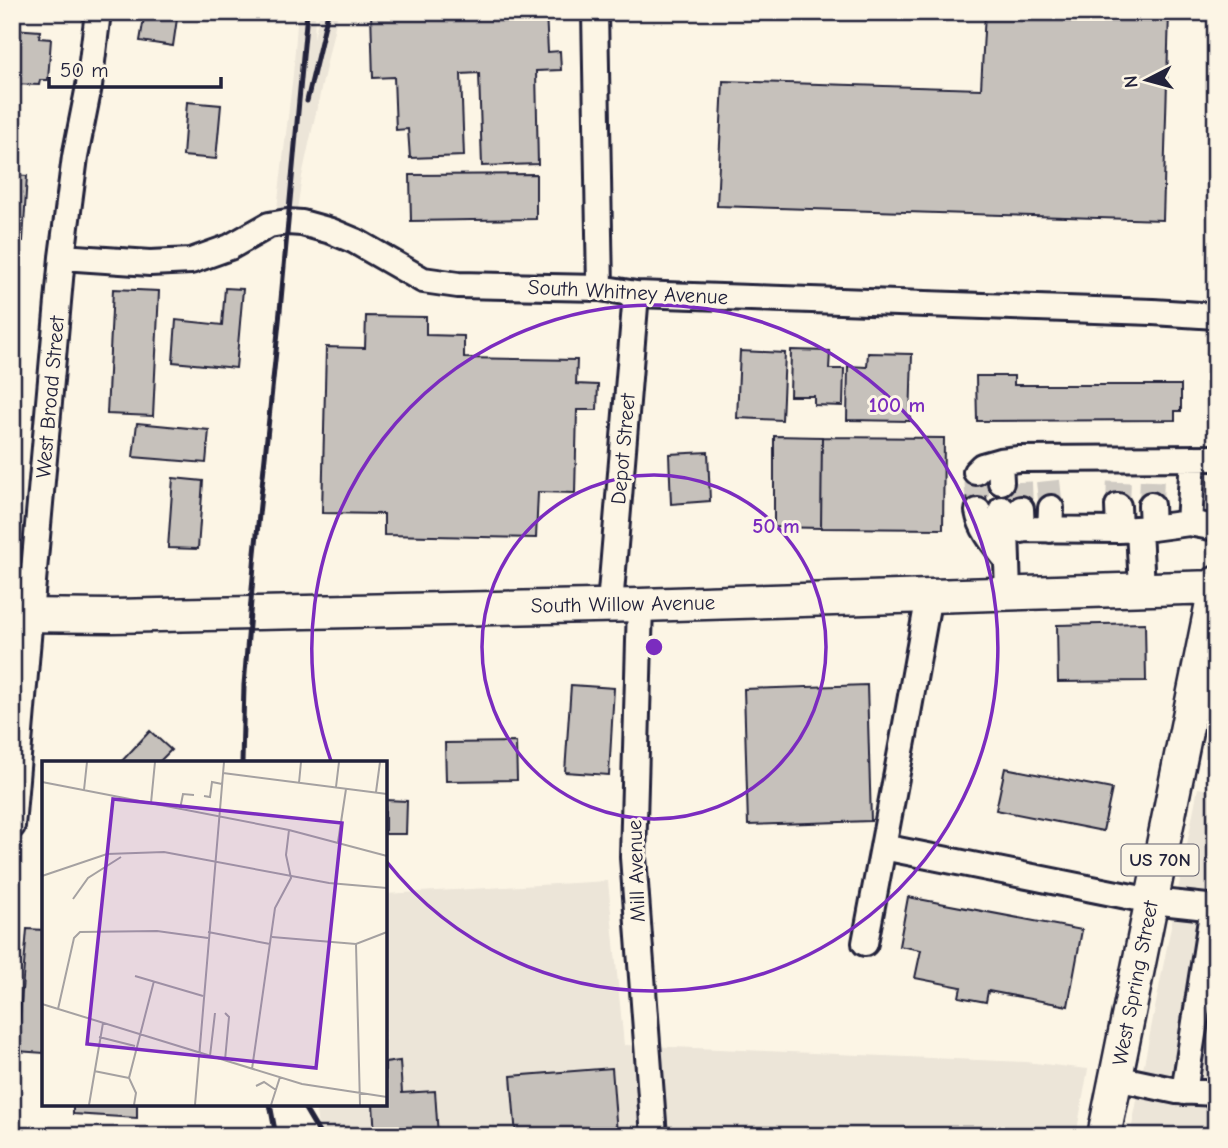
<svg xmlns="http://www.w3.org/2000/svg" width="1228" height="1148" font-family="'Comic Neue',sans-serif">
<rect width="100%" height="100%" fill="#fcf5e5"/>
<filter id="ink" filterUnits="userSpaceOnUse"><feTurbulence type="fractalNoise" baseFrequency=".0143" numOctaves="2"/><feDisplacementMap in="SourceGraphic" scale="14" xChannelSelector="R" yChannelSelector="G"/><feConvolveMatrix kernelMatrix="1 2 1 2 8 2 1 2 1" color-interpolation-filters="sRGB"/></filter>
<g filter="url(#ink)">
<path fill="#ece5d8" d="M298 12H315L314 38 320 12H338L302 176 297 210 277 209 293 75Z
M1198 788 1216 791V1136H1130Z
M608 881 624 1045 1025 1062 1088 1069 1076 1136H319L315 1104H385V894Z"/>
<path fill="#c6c1bb" stroke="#22223b" stroke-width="2" d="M145 12H178L173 46 140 41Z
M371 12H546L548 52 560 51 561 70 536 71 538 164 482 166 479 73 461 74 464 156 410 158 408 129 396 130 394 77 373 78Z
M985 12H1169L1163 220 717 206 723 81 981 89Z
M12 29 40 31 39 38 51 39 48 80H40L39 85 12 84Z
M187 102 221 105 216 159 183 156Z
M536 174V219L411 221 410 175Z
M12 175 27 176 23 241H12Z
M225 288 243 289 236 368 173 362 176 320 222 325Z
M113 289 159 291 153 416 107 414Z
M366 316 426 317V335L464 336V358L577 360 576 384 598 385 597 410H577L575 493 538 492 536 538 384 535V514L322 513 326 347 365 348Z
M791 350 830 351 829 369H844L843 406 814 405V396H790Z
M740 351 785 353 782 420 737 418Z
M868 353 912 354 910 421 847 420 848 366 867 367Z
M976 376H1014V385H1181V411H1175V420L977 421Z
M137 423 209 430 206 463 133 457Z
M774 436 822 437 821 528 774 527Z
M822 437 944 438 943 529 821 528Z
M708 452 710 501 671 504 669 454Z
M985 472 987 510 968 511 966 473Z
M173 478 203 481 198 549 168 548Z
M1145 623 1146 681 1058 682 1057 625Z
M571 685 614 688 609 775 565 772Z
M867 685 871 821 748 825 744 689Z
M150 731 171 750 158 763H120Z
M516 742 517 780 446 781 445 743Z
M1005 768 1112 789 1103 831 996 810Z
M385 800 407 801 406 834H385Z
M908 897 1082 930 1068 1006 988 991 986 1002 959 997 961 987 915 978 921 950 899 946Z
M27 929 44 930V1053L17 1051Z
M400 1061 402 1093 435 1091 438 1136H375L373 1104H385V1063Z
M612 1068 617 1134 590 1136H516L511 1076Z
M73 1104H137V1118L73 1114Z"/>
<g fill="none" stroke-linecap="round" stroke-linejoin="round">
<path stroke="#d0cbc3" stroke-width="24" stroke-dasharray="24 12" stroke-linecap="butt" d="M976 472 978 511
M1048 481 1051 508
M1020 482 1021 509
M1151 505 1152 476
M1118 506 1119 477"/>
<defs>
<path id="minor" d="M595 12 600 288
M62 257 150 263 191 261 230 247 269 225 287 222 302 223 331 231 355 241 423 280 458 285 600 288 636 294 1153 312 1216 316
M976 472 982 466 1000 461
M1001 482 1000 461 1019 459 1216 458
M1151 505 1152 528
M1118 506 1119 530
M1002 509 1006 529 1008 594
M1021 509 1022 530
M978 511C981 529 994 544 1006 559
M1189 523 1193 458
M1006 529 1119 530 1152 528 1189 523 1216 528
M1139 529 1142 589
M1050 530 1051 508
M610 605 636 294
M640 605 633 857 654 1136
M12 826 30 615 62 257 75 157 89 86 98 12
M883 847 1152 901 1216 908
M865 943 905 730 929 595
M1116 1078 1177 1091 1216 1093
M1184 1092 1213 907"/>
<path id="major" d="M12 615 113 616 640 605 1216 587
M1104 1136 1216 583"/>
</defs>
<use href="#minor" stroke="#22223b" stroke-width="30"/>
<use href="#major" stroke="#22223b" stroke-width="37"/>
<use href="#minor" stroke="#fcf5e5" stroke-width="24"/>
<use href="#major" stroke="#fcf5e5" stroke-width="32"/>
<path stroke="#22223b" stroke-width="5" d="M307 101 328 12
M242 763 244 685 255 553 279 322 307 12
M270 1104 276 1136
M302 1104 321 1136"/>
</g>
</g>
<g fill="none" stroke="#7b2cbf" stroke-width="3.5">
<circle cx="654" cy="647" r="172"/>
<path d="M331 761A343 343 0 1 1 386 861"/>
</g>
<g text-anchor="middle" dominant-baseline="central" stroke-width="6" stroke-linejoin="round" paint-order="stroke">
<rect fill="#fcf5e5" stroke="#63616e" stroke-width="2" x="1121.5" y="844.5" width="77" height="31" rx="5"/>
<g font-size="19" font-weight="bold" fill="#22223b">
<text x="1160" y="860">US 70N</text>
</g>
<g font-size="21" fill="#22223b" stroke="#fcf5e5">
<text transform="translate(628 292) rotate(3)">South Whitney Avenue</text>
<text transform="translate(50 397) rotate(-85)">West Broad Street</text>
<text transform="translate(623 449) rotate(-85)">Depot Street</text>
<text transform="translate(623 604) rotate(-1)">South Willow Avenue</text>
<text transform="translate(636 871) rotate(-92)">Mill Avenue</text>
<text transform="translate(1135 983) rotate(-79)">West Spring Street</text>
</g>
</g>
<g transform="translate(42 761)">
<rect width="345" height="345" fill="#fcf5e5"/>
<path fill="none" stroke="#a5a1a1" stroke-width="2" d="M181 12 345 33M0 21 247 69 345 95M257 22 259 1M294 26 297 1M42 29 45 1M334 31 338 1M162 35 168 36 170 21 180 23M109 42 113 1M138 48 141 33 152 34M296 81 304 28M0 115 65 93 122 91 287 122 345 127M31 138 46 117 79 96M166 171 228 183M230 176 314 183 345 171M314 183 318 344M93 215 161 235M0 243 260 323 345 336M16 248 32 177 38 171 115 170 166 177M57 276 93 285M168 295 173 252M183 299 187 256 183 252M210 308 233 147 249 117 244 94 247 69M52 310 87 317M214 325 222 321 234 329M47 344 61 262M92 344 94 332 87 317 112 220M153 344 182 1M229 344 238 316"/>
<path fill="#7b2cbf" fill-opacity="0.15" stroke="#7b2cbf" stroke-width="3.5" d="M71 38 300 62 274 307 45 283Z"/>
<rect width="345" height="345" fill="none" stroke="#22223b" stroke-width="3.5"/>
</g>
<circle cx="654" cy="647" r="10" fill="#7b2cbf" stroke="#fcf5e5" stroke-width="3.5"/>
<g font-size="21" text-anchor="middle" font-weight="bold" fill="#7b2cbf" stroke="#fcf5e5" stroke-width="6" stroke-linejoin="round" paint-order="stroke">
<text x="897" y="412">100 m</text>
<text x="776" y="533">50 m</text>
</g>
<rect width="1228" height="1148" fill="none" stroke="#fcf5e5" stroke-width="42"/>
<rect x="21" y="21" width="1186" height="1106" fill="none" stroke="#22223b" stroke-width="2.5" filter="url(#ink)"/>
<g transform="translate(1147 80) rotate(264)" stroke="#fcf5e5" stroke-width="5" paint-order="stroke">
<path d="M0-5L12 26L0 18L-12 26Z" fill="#22223b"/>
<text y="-10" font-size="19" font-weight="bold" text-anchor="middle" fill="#22223b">N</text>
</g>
<path d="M49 77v10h172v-10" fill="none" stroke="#22223b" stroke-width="3.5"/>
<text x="60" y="77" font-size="21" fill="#22223b" stroke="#fcf5e5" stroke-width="5" paint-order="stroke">50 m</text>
</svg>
